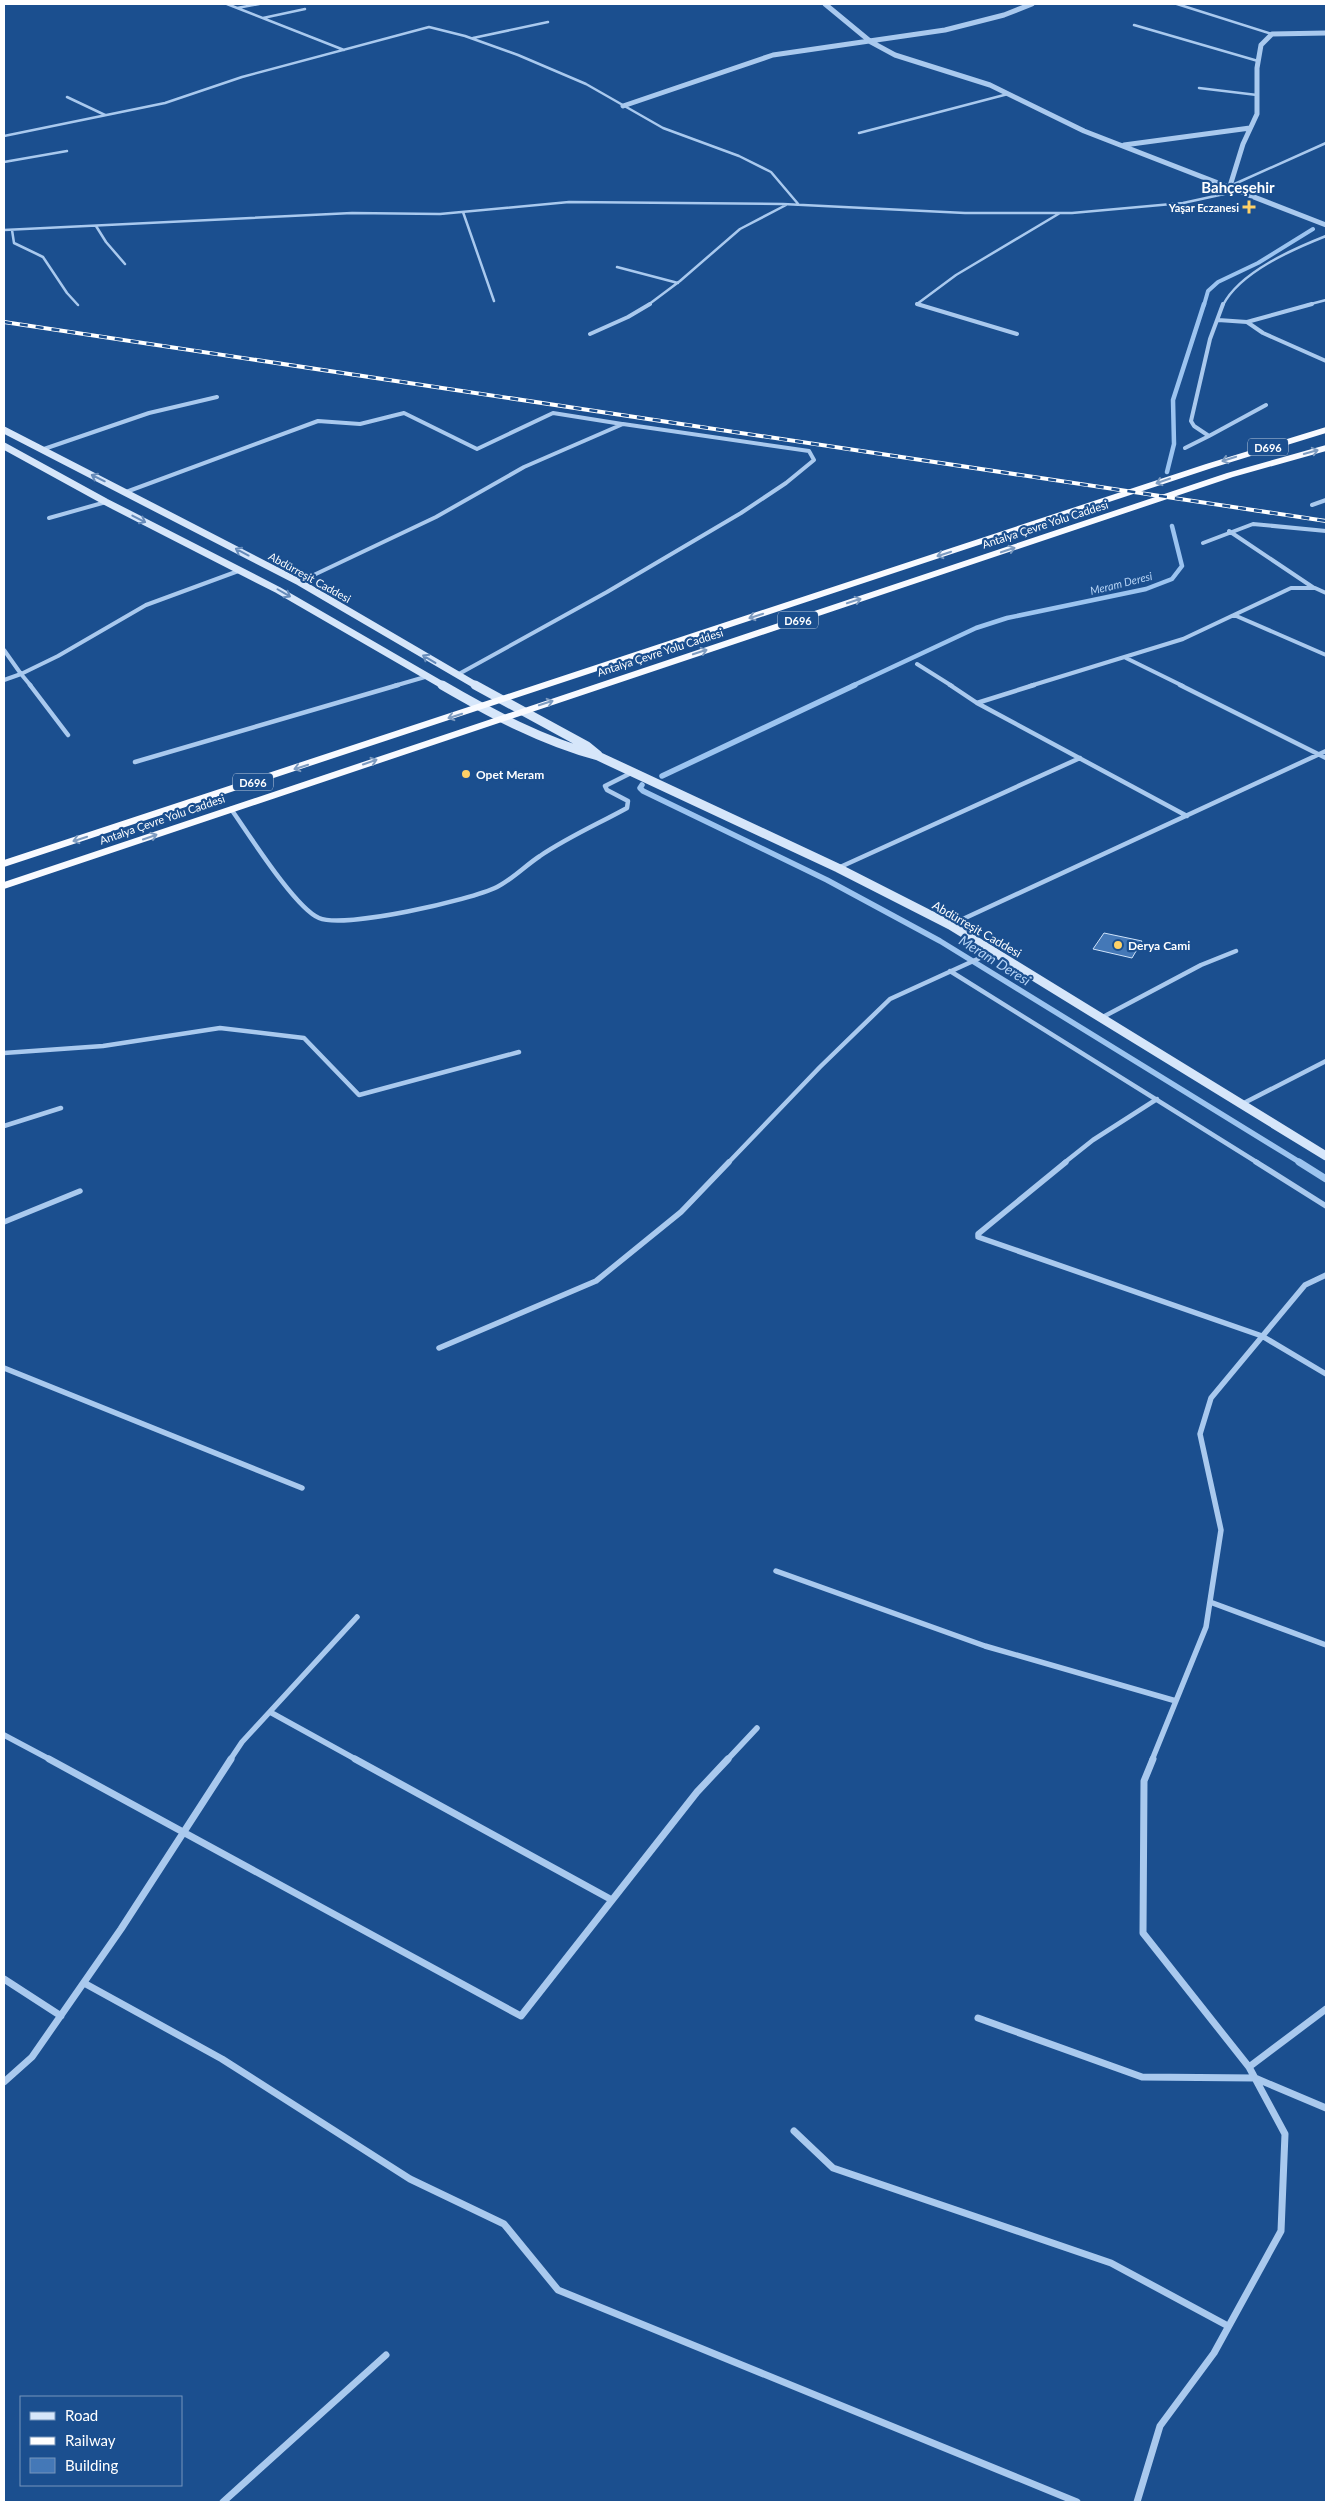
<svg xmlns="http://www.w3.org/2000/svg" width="1330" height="2506" font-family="Lato,sans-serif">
<rect width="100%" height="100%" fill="#1b4f8f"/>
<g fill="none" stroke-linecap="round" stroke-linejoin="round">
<path stroke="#9cc4f0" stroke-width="4" d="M1204 305 1208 291 1218 282 1258 263 1313 229"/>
<path stroke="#9cc4f0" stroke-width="4.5" d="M1167 472 1174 444 1173 400 1204 304
M852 686 976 628 1007 618 1146 589 1172 579 1182 566 1172 526"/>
<path stroke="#9cc4f0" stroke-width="5.5" d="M662 776 855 685
M642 785 640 788 643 791 827 880 940 941 1301 1163"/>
<path stroke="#9cc4f0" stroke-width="7" d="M1299 1162 1326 1179"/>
</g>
<path fill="#4478b7" stroke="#cfe3fa" d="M1104 933 1142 941 1132 958 1093 949Z"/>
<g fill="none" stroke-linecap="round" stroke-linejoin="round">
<path stroke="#a9c9ee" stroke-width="2.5" d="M227 4 344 50
M1177 4 1272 34
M237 8 259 4
M263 18 305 9
M1134 25 1258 61
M473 38 548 22
M1199 88 1257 95
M67 97 105 115
M859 133 1008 94
M4 136 165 103 242 77 429 27 465 36 518 55 586 84 663 128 739 156 771 172 799 205
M4 162 67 151
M1230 186 1326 143
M463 212 494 301
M96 226 106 242 125 264
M4 230 352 213 440 214 569 202 783 204 965 213H1072L1183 203 1238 191
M12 230 14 243 43 257 67 293 78 305
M617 267 678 283
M648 305 680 281 740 229 786 205
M921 305 917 304 956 275 1060 213
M1223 305C1240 272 1293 249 1326 236
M1307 305 1326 300"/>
<path stroke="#a9c9ee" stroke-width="4" d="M917 304 1017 334
M1223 304 1210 339 1191 421 1194 426 1209 436 1266 405
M1218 320 1247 322 1312 304
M1247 322 1263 333 1326 361
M590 334 628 317 650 304
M1185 448 1209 436
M41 450 149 413 217 397
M126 492 318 421 360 424 404 413 477 449 553 413 622 424
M1312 505 1326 500
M49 518 106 502
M1229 531 1314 588
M1203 543 1253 524 1326 531
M299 582 436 517 524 467 623 424 809 451 814 460 786 483 741 513 607 592 457 675
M1234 615 1326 655
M4 650 21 674 4 680
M1126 658 1183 686
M917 664 952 686
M31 686 21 674 58 656 146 605 241 570
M394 686 425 677
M1030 686 1183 639 1291 588H1315L1326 593"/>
<path stroke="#a9c9ee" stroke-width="4.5" d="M30 685 68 735
M950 685 977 703 1187 816
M1180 685 1326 758
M977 703 1034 685
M135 762 398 685
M231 809C248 833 295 908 319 918 344 929 471 900 497 887 513 879 526 865 540 856 568 837 598 824 627 808L628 801 607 790 605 786 633 772
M838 868 1080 758
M950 925 1326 751
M950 971 1258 1163
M1101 1018 1201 965 1236 951
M4 1053 103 1046 220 1028 304 1038 359 1095 519 1052
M1242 1104 1326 1061
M4 1126 61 1108
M728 1163 820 1067 890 999 993 952
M1064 1163 1093 1140 1157 1099"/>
<path stroke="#a9c9ee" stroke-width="5.5" d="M1066 1162 978 1234V1237L1262 1336 1326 1374
M1256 1162 1326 1206
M4 1222 80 1191
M439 1348 596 1281 681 1212 729 1162
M4 1368 302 1488
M776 1571 985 1646 1176 1701
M1210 1602 1326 1645
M270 1712 357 1760
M4 1735 51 1760
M230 1760 242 1742 357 1617
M727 1760 757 1728
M1152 1760 1206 1627 1221 1530 1200 1434 1211 1398 1305 1285 1326 1275"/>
<path stroke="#a9c9ee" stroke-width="7" d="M49 1759 521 2016 697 1792 728 1759
M355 1759 612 1900
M4 1979 61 2016
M84 1983 222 2059 410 2179 504 2224 558 2290 1077 2502
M978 2018 1142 2077 1255 2078 1326 2108
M1249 2067 1326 2009
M4 2082 32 2057 121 1929 231 1759
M794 2131 833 2168 1111 2263 1228 2326
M223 2502 386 2355
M1137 2502 1160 2426 1214 2353 1281 2231 1285 2134 1249 2067 1143 1933 1144 1781 1153 1759"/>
<path stroke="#a9c9ee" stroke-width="5" d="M825 4 871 42 895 55 990 85 1084 131 1326 225
M623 106 773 55 945 30 1004 15 1032 4
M1124 145 1250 128
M1230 186 1243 144 1257 114V68L1261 45 1272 34 1326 33"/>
<path stroke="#d6e6fa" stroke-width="7" d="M4 430 299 582 477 686
M4 446 106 502 278 590 444 686"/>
<path stroke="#d6e6fa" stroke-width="9" d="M442 685C492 714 542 741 598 756L838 868 950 925 1326 1156
M475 685 587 746 598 755"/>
<path fill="#f8faff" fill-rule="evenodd" d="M1326 427V433L1212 468 4 867V860L1206 464Z
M1326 445V451L1233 477 4 889V882L1227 473Z"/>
<defs>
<path id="rail" d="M4 322 1326 521"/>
</defs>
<use href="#rail" stroke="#fff" stroke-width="4"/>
<use href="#rail" stroke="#1b4f8f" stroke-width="2.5" stroke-dasharray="8" stroke-linecap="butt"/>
</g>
<defs><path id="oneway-shaft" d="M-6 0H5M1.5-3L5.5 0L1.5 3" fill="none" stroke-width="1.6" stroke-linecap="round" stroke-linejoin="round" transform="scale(1.25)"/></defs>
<g stroke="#7e9cc1">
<use href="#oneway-shaft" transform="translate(1311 452) rotate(-16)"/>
<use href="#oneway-shaft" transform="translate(1229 459) rotate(163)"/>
<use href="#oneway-shaft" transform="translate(1163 481) rotate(161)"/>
<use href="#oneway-shaft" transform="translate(1008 550) rotate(-18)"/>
<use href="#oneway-shaft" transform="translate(944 554) rotate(162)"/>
<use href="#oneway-shaft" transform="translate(854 601) rotate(-18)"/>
<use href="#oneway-shaft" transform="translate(756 616) rotate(162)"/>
<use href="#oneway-shaft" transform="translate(700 652) rotate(-18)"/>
<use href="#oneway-shaft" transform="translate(546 703) rotate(-18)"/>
<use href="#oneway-shaft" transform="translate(455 716) rotate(162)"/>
<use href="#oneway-shaft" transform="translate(370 762) rotate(-19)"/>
<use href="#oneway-shaft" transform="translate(301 767) rotate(162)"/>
<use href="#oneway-shaft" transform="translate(150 837) rotate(-19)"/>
<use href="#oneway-shaft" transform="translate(80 839) rotate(162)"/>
</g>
<g stroke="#668bba">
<use href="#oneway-shaft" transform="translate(98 478) rotate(-154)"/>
<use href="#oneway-shaft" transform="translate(139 519) rotate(27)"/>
<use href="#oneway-shaft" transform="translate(242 552) rotate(-152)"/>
<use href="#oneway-shaft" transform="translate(284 593) rotate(30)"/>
<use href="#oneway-shaft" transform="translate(429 659) rotate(-149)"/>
</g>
<g fill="#ffd166" stroke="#1b4f8f" stroke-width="2">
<path d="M1246.5 199.5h5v5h5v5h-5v5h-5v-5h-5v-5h5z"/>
<circle cx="466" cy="774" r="5"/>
<circle cx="1118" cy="945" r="5"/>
</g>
<g text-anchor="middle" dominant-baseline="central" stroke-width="4.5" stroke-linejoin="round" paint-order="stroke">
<g font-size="11" font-weight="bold" fill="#fff" stroke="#1b4f8f" text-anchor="end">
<text x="1239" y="207">Yaşar Eczanesi</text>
</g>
<g fill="#1b4f8f" stroke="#bbcadd" stroke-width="1">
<rect x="1248" y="438.5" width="40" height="17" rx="4"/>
<rect x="778" y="611.5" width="40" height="17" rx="4"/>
<rect x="233" y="773.5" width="40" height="17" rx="4"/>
</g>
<g font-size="11" font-weight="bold" fill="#fff">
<text x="1268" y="447">D696</text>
<text x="798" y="620">D696</text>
<text x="253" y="782">D696</text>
</g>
<g font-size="11" fill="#fff" stroke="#1b4f8f">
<text transform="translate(1045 524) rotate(-18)">Antalya Çevre Yolu Caddesi</text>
<text transform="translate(310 577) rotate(29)">Abdürreşit Caddesi</text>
<text transform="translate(660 652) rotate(-18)">Antalya Çevre Yolu Caddesi</text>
<text transform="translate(162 819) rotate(-19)">Antalya Çevre Yolu Caddesi</text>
</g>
<g font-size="11" font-style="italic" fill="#b5d3f5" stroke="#1b4f8f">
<text transform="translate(1121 583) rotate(-14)">Meram Deresi</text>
</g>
<g font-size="12" font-weight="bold" fill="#fff" stroke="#1b4f8f" text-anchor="start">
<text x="476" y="774">Opet Meram</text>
<text x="1128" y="945">Derya Cami</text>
</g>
<g font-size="12" fill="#fff" stroke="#1b4f8f">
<text transform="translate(977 929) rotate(30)">Abdürreşit Caddesi</text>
</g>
<g font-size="14" font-style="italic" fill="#b5d3f5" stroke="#1b4f8f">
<text transform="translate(995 960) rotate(32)">Meram Deresi</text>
</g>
<g font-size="15" font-weight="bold" fill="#fff" stroke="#1b4f8f">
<text x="1238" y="187">Bahçeşehir</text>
</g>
</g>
<rect width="1330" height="2506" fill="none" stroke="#ffffff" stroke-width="10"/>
<rect x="20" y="2396" width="162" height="90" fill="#1b4f8f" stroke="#7695bc"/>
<rect x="30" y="2412" width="25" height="8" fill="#d6e6fa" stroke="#7695bc"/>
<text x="65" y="2421" font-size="15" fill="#ffffff">Road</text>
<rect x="30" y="2437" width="25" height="8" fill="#ffffff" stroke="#7695bc"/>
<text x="65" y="2446" font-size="15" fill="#ffffff">Railway</text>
<rect x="30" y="2458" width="25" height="15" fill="#4478b7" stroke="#7695bc"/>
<text x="65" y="2471" font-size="15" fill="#ffffff">Building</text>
</svg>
